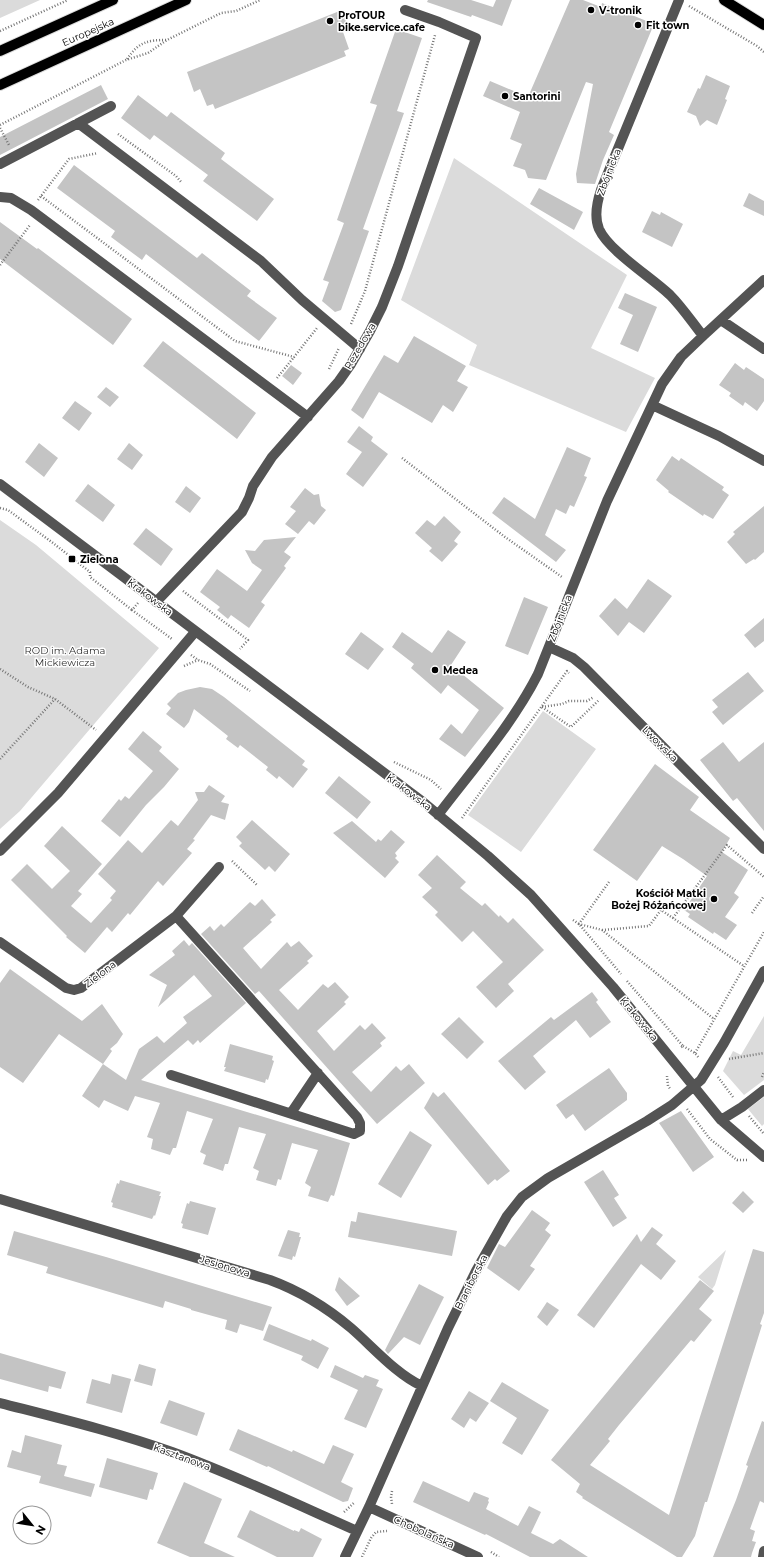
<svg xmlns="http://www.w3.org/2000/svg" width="764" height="1557" font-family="Montserrat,sans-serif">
<rect width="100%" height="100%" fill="#fff"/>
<path fill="#dbdbdb" d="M0 0H40L0 18Z
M454 158 627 275 591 348 655 378 626 432 469 365 477 345 401 300Z
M0 520 36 545 159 648 20 811 0 829Z
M543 711 596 749 521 852 468 815Z
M764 1016V1080L744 1095 723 1071 733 1051 741 1055Z
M764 1097V1124L762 1126 748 1109Z
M726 1250 715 1285 712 1289 698 1277Z"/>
<path fill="#c4c4c4" d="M428 0H471L493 7 496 0H512L502 26 472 15 471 17 427 2Z
M570 0H583L601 7 602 3 654 24 609 132 614 135 603 160 595 184 577 183 576 174 593 84 586 82 546 180 528 178 525 170 513 166 522 144 510 139 520 112 483 96 490 81 528 97Z
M342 10 349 29 343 32 349 49 344 51 346 56 215 109 213 104 207 106 200 89 194 92 187 72Z
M396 29 422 38 397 111 404 113 363 229 369 231 341 310 335 312 322 301 329 282 323 280 344 223 337 220 377 105 370 103Z
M706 75 730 86 725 99 727 100 717 125 707 120 700 126 696 116 687 112 698 88 700 89Z
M101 85 108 99 0 155V137Z
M138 95 167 117 171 112 225 153 221 159 274 199 257 221 203 181 208 175 154 135 150 140 121 118Z
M74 165 197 258 202 253 251 291 247 296 277 318 259 341 146 254 142 260 111 237 115 231 57 188Z
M539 188 583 212 574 230 530 204Z
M749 193 764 201V216L743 206Z
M652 211 660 215 661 212 683 224 672 247 642 232Z
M0 222 37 249 38 248 132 319 113 345 0 259Z
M625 293 657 307 638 352 620 344 633 315 618 308Z
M414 336 466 366 457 381 468 387 453 412 443 405 432 423 379 392 363 419 351 410 384 355 398 363Z
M163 341 256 413 237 439 143 366Z
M735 363 744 370 746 367 764 379V401L757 411 745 402 743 406 729 396 731 393 719 385Z
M291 365 302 373 293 385 282 376Z
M106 387 119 397 110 407 97 397Z
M75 401 92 413 79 431 62 418Z
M359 426 373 437 371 441 388 454 363 487 346 474 362 452 347 442Z
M39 443 58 458 44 477 25 462Z
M129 443 143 455 132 470 117 459Z
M567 447 591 458 584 476 587 477 574 507 570 505 566 514 556 509 545 535 566 550 556 562 492 513 504 497 535 519Z
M672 456 679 461 681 458 724 487 722 490 729 495 713 519 704 514 703 516 668 492 669 491 656 480Z
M88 484 115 505 103 522 75 501Z
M186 486 201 498 190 513 175 502Z
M305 488 314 495 319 494 321 506 326 510 314 525 309 521 298 534 285 524 296 511 290 507Z
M764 506V552L755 560 754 559 746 564 727 542 735 534 733 532Z
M444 516 461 532 454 541 458 544 442 562 429 551 432 548 415 533 427 520 435 526Z
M146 528 173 549 161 566 133 544Z
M296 537 284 552 291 557 284 566 286 568 261 602 265 605 249 628 231 615 228 619 217 610 220 607 200 592 217 569 247 591 262 570 252 563 245 550 255 551 264 540Z
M648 579 672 596 644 633 629 622 618 636 599 616 615 598 627 609Z
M524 597 548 607 528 655 505 646Z
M764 618V641L755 648 744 635Z
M448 630 466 642 451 665 504 708 465 757 439 739 451 724 462 734 479 710 448 685 441 694 411 668 414 664 392 647 402 632 432 653Z
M361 632 384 649 368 670 345 654Z
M748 672 764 691 723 725 712 712 718 707 712 700Z
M200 687 212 689 224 697 305 761 302 765 308 769 293 788 279 776 277 779 266 770 268 767 240 745 238 748 226 739 228 736 194 709 189 722 184 728 166 714 171 708 167 704 178 693 186 690Z
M143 731 162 747 159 751 179 769 164 787 146 805 120 837 101 821 119 799 121 801 125 796 129 799 153 771 128 749Z
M723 742 739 762 764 742V831L737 798 733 801 700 760Z
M655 764 699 797 690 810 730 838 722 852 748 870 734 893 739 897 725 917 737 925 726 940 714 932 713 934 688 917 690 914 684 910 707 876 683 859 662 846 637 881 593 850Z
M339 776 371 802 357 819 325 793Z
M209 785 225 796 221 802 229 804 225 820 211 815 193 839 195 840 187 849 192 853 163 886 158 881 130 915 128 913 112 932 107 927 85 953 66 937 67 936 11 880 27 864 52 889 70 871 44 846 62 826 102 864 78 891 82 894 71 906 91 923 112 900 110 898 116 891 98 874 128 840 142 853 171 820 178 826 198 800 195 792H204Z
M252 820 290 854 275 872 269 866 265 870 239 846 242 843 236 837Z
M352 821 376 842 378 839 381 841 391 830 405 842 395 853 397 856 395 858 399 862 385 878 333 833Z
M437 855 466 882 460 888 482 906 485 903 499 917 500 915 508 923 513 918 544 950 508 984 514 991 496 1008 476 987 503 962 473 931 462 942 435 915 438 912 422 897 432 888 418 875Z
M262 899 276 915 270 920 272 922 243 948 261 969 287 942 291 947 299 941 313 956 307 961 309 963 279 990 298 1010 323 984 328 988 335 982 349 997 344 1002 346 1004 317 1031 334 1051 360 1025 365 1030 372 1023 386 1038 380 1043 382 1046 352 1072 371 1092 396 1066 401 1071 409 1064 425 1083 377 1124 259 991 255 994 201 934 210 926 214 931 221 924 224 927 250 902 255 906Z
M184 940 189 946 192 943 246 1003 200 1043 198 1040 193 1045 188 1040 141 1080 350 1143 334 1196 331 1195 328 1202 308 1196 311 1187 305 1183 318 1150 292 1143 281 1180 278 1179 276 1186 256 1180 259 1171 253 1168 266 1134 239 1127 228 1164H225L223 1171 203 1164 206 1155 200 1152 213 1119 187 1111 176 1148H173L170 1155 151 1149 153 1139 147 1137 160 1103 135 1096 128 1111 104 1100 99 1108 82 1096 103 1064 126 1080 139 1049 157 1036 164 1043 187 1023 183 1017 212 996 194 975 158 1007 167 985 149 975 175 955 172 951Z
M10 969 82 1021 102 1004 123 1034 117 1043 110 1049 112 1051 103 1064 59 1034 23 1083 0 1067V983Z
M592 992 598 1000 596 1002 611 1022 590 1038 576 1020 533 1056 546 1072 525 1090 498 1061 551 1017 554 1020Z
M459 1017 484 1042 467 1059 441 1034Z
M230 1044 273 1056 272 1060 274 1061 268 1080 266 1079 265 1083 224 1071 226 1067H224Z
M609 1068 627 1093V1100L585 1131 573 1114 566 1119 556 1105Z
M433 1092 438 1097 444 1092 510 1171 497 1181 495 1179 488 1185 424 1108Z
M681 1111 714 1157 693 1172 659 1123Z
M410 1131 432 1145 401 1198 378 1184Z
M603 1170 619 1195 614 1198 627 1218 613 1227 584 1182Z
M120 1180 161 1192 159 1196H161L155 1216 154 1215 152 1219 112 1207 113 1203 111 1202 117 1183 119 1184Z
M743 1191 754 1202 743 1213 732 1203Z
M190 1201 216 1208 208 1235 182 1228 183 1224 181 1223 187 1203 189 1204Z
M532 1210 550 1223 545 1230 551 1235 530 1266 535 1269 519 1291 487 1268 499 1244 505 1247Z
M358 1212 457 1231 452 1256 348 1237 351 1221 356 1222Z
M652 1227 663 1235 656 1244 676 1261 661 1280 641 1264 594 1328 577 1315 637 1234 641 1242Z
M288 1230 300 1233 299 1237H301L295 1257 293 1256 292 1260 278 1256Z
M14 1231 106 1257 272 1307 263 1331 240 1324 237 1333 225 1329 227 1320 191 1310V1309L165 1301 163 1308 46 1273 48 1267 7 1255Z
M753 1249 764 1252V1313L760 1324 762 1325 707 1502H705L695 1536 682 1557H677L582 1498 583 1497 576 1492 580 1484 551 1460 700 1280 714 1291 699 1309 712 1320 694 1342 691 1340 619 1425 608 1439 610 1441 590 1465 669 1515Z
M339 1277 360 1296 347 1306 335 1290Z
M419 1284 444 1297 420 1345 404 1337 388 1354 385 1350Z
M547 1302 559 1310 547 1326 537 1317Z
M269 1324 311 1341 312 1339 329 1348 318 1369 301 1360 303 1356 263 1340Z
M0 1353 66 1372 61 1389 49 1386 48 1392 0 1379Z
M139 1364 156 1369 152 1386 134 1381Z
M335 1365 363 1378 365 1375 379 1380 376 1386 383 1389 366 1428 344 1419 358 1390 330 1377Z
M112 1374 131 1379 122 1413 86 1403 92 1379 110 1384Z
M502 1382 549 1410 522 1455 502 1443 517 1418 490 1401Z
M469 1391 489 1403 476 1422 470 1418 464 1428 451 1419Z
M169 1400 205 1413 197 1436 160 1423Z
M762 1421 764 1422V1503L760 1501 750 1529 755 1531 752 1541 756 1542 752 1553 751 1557H713L736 1500 748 1466 746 1465Z
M238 1429 292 1452 293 1450 324 1464 333 1445 354 1454 341 1482 353 1488 348 1501 343 1502 268 1466 267 1467 229 1450Z
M25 1435 62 1445 57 1464 67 1466 64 1476 95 1484 91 1497 39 1483 41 1476 7 1467 12 1450 21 1453Z
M107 1458 158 1473 153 1490 150 1489 147 1500 99 1487Z
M423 1481 469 1502 474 1492 489 1498 488 1501 489 1502 486 1509 518 1526 529 1506 541 1512 531 1533 553 1544 560 1539 588 1557H530L486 1534 485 1535 413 1502Z
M184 1482 222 1499 204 1543 235 1557H190L157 1543Z
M250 1510 294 1531V1530L299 1532 301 1528 322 1539 313 1557H277L237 1537Z"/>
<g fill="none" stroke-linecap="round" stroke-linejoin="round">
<defs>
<path id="major" d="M724 0 764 25
M0 51 113 0
M0 85 186 0"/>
</defs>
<use href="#major" stroke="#dbdbdb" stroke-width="12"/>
<path stroke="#767676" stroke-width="2.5" stroke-dasharray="1 2" stroke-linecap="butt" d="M689 6 757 46 764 52
M0 31 68 0
M127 59C139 42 147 40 167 40
M0 125 126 60 148 53 167 40 221 13 236 11 260 0
M0 128 9 145
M118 134 176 176 182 183
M41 196 235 341 294 357 317 328
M38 200 69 159 98 153
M0 265 30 225
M351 324 365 291 435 35
M329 369 339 348
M277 378 294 357
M402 458 505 537 562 577
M0 508 8 510 53 543 90 572V577L132 610
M183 591 248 640 240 649
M138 603 132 610 172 639
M191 655 198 660 210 664 250 691
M184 666 198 660
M0 669 28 687 55 699 96 730
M542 707 571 727 599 700
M542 707 562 704 569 701H587L594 697
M0 759 55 699
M394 762 431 780 441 789
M462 818 567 671 569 673
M232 861 257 885
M609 882 579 924 602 930 714 1019
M752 913 764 896
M673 918 727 845 764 877
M573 920 579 924 621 974
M602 930 649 926 661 910 744 966
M627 981 683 1046 680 1048
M683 1046 695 1053 699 1058
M695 1053 764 932
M729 1059 764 1053
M667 1076 668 1086 671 1090
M718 1077 733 1097
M762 1077 764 1072
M687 1109 710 1139 737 1160H748
M749 1116 764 1134
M392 1491 391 1497 392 1504
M344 1512 355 1502
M491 1552 499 1557
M362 1557 371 1538 376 1532 387 1531"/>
<path stroke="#545454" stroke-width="10" d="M679 0 601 190C597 202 594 217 599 229 609 251 651 277 670 295 682 307 692 322 703 336
M78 123 261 261 302 300 360 349
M0 164 111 106
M0 197 11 198 31 210 308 417
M721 320 764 349
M652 405 719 436 764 461
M0 484 423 802 488 856 531 895 613 987 721 1120 764 1157
M156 602 242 512 249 498 253 486 272 457 339 381 351 364 370 331 382 307 398 266 476 38 439 22 405 10
M549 647 573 658 584 667 764 849
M438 815C473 769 512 725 538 674L607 501 662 384 681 357 703 336 764 280
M0 851 58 793 195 632
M0 942 66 988 74 990 81 988 176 916 219 867
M171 1075 354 1134 360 1131V1123L357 1117 176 916
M291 1113 318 1073
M721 1120 742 1107 764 1090
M0 1199 270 1280C300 1291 326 1307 351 1328 373 1347 396 1374 422 1386
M0 1403C58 1418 116 1432 172 1452 235 1475 296 1504 357 1531
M369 1507 478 1557
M345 1557 369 1507 448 1328 476 1271 507 1216 522 1197 548 1178 647 1121 672 1105 701 1080 724 1043 764 971
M763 1557 764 1551"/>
<use href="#major" stroke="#000" stroke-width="10"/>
</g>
<g fill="#000" stroke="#fff" stroke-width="1.5">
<circle cx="591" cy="10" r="4"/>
<circle cx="330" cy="21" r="4"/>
<circle cx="638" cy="25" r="4"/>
<circle cx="505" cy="96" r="4"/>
<rect x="68" y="555" width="8" height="8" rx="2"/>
<circle cx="435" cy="670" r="4"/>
<circle cx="714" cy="899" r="4"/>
</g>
<g text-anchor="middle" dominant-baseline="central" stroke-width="3" stroke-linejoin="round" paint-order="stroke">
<g font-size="10" font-weight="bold" fill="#000" stroke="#fff" text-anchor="start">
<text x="599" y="10">V-tronik</text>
<text x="338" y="15">ProTOUR<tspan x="338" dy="12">bike.service.cafe</tspan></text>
<text x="646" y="25">Fit town</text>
<text x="513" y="96">Santorini</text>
<text x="80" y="559">Zielona</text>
<text x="443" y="670">Medea</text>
<text x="706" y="893" text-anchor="end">Kościół Matki<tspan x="706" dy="12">Bożej Różańcowej</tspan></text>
</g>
<g font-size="10" fill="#000" stroke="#fff">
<text transform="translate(88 32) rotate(-24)">Europejska</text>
<text transform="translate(609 172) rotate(-69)">Zbójnicka</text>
<text transform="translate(360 346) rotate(-60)">Rezedowa</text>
<text transform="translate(150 597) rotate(37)">Krakowska</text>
<text transform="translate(560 618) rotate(-69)">Zbójnicka</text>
<text transform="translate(660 744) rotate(45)">Lwowska</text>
<text transform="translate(409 792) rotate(37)">Krakowska</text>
<text transform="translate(100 974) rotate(-37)">Zielona</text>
<text transform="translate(639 1019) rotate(51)">Krakowska</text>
<text transform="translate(225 1266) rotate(17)">Jesionowa</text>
<text transform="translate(471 1282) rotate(-63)">Braniborska</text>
<text transform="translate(182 1457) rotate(20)">Kasztanowa</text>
<text transform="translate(424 1532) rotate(24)">Chobolańska</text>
</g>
<g font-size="10" fill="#323232" stroke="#fff">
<text x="65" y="650">ROD im. Adama<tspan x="65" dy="12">Mickiewicza</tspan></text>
</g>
</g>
<g transform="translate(32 1525) rotate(120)"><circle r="19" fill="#ffffff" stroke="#999999"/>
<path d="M0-3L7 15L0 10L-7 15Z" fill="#000000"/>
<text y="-6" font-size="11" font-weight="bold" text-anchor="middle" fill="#000000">N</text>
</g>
</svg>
